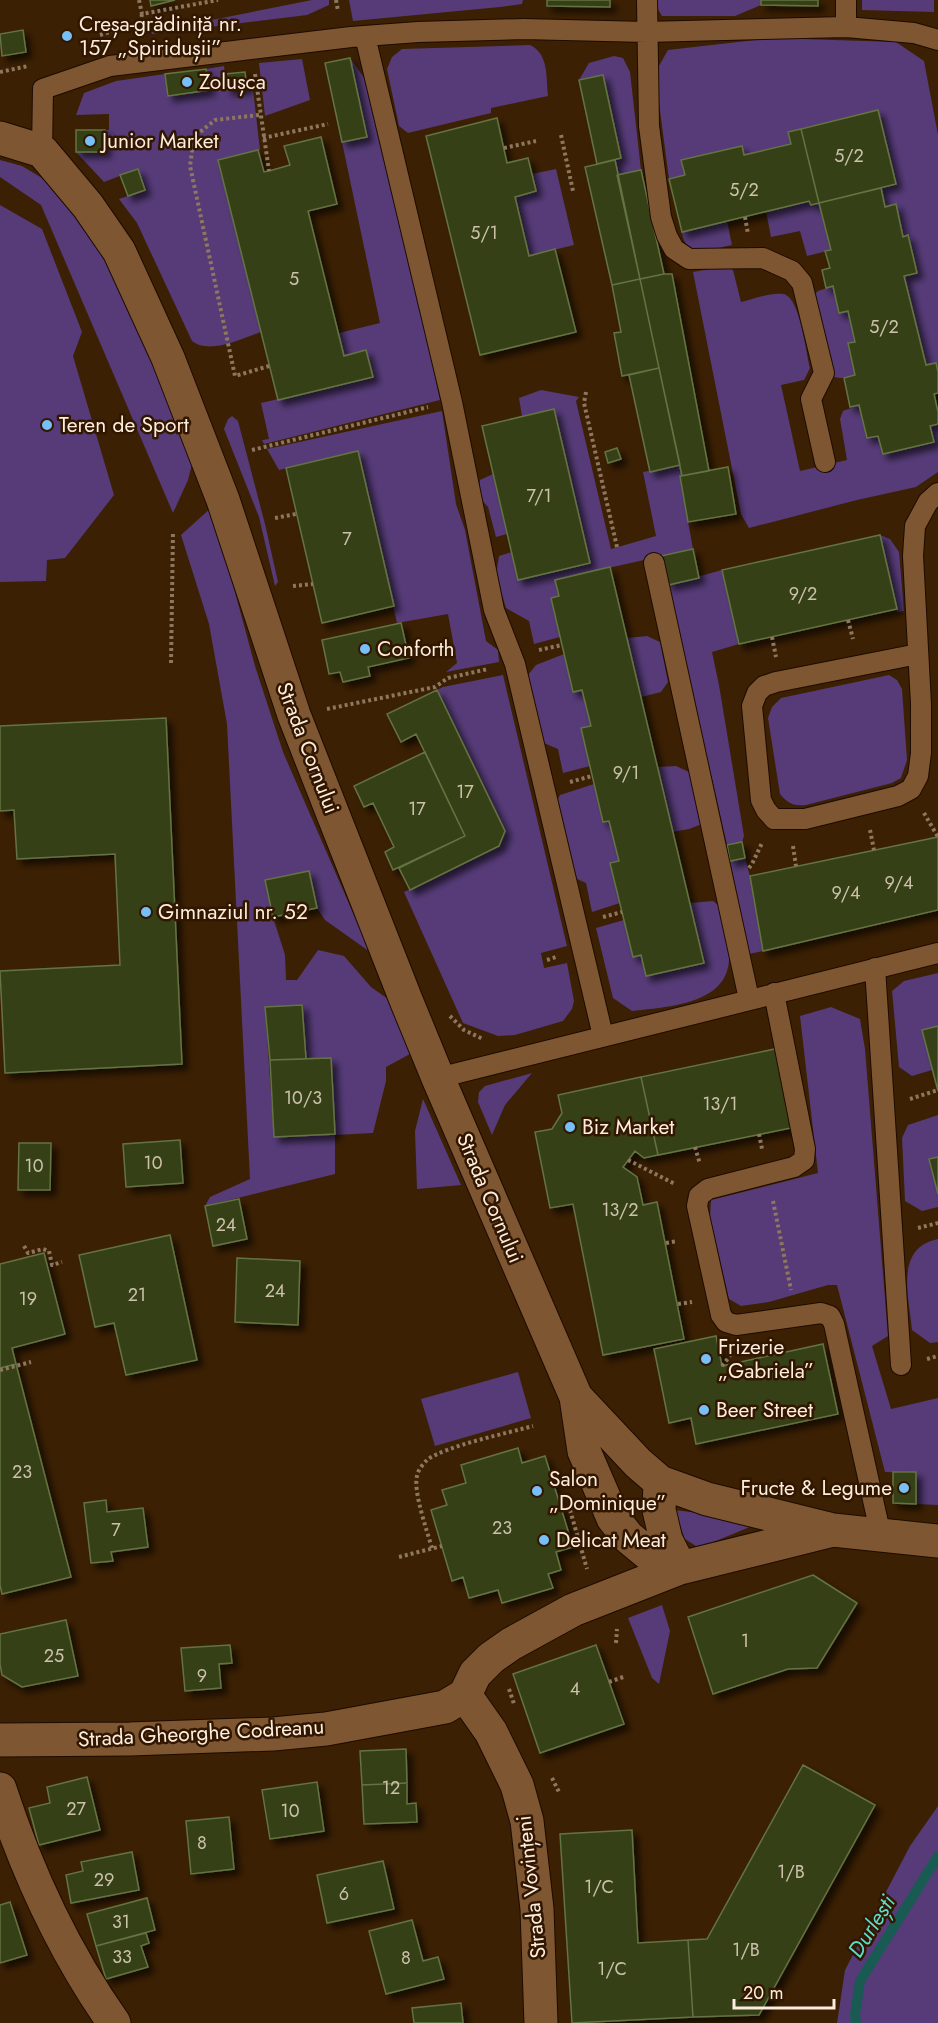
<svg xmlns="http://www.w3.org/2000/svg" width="938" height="2023" font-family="Jost,sans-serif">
<defs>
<filter id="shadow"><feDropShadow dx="5.5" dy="5.5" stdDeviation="3" flood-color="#0009"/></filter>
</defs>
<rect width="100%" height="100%" fill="#3b2003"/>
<path fill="#563b78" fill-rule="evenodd" d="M312 0H329V5L307 15 152 34 151 32Z
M349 0H523L522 4 500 7 353 21Z
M656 0H761V5L735 16H662L656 6Z
M862 0H934V12L862 10Z
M772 38 896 42 924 61 938 135V372L936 363 926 365 904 276 917 273 908 236 903 237 896 205 885 207 881 188 896 184 878 110 788 132 791 144 744 155 742 146 682 160 685 175 669 179 655 73 668 50Z
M530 45C549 54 546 77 548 96L491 108V113L408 133 399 126 387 69 392 57 402 49Z
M614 56 623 58 630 72 641 170 617 175 615 160 621 158 603 75 579 80 589 63Z
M350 58 365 79 418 297 440 400 264 444 262 440 269 439 261 403 372 377 366 350 344 356 339 333 380 323 342 142 367 137Z
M302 59 310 100 265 116 259 63Z
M224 66 227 90 247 88 253 89 260 150 218 161 261 332C242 338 210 355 192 341L137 223 119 199 145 190 138 169 104 182 76 152H105V130H109V114L76 115 84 93 116 81 165 74 169 95 209 90 206 69Z
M0 160 22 166 57 187 89 227 125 299 193 460 188 480 173 513 41 205 0 177Z
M556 169 574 245 529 256 515 197 536 191 532 174Z
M809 201 811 205 819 203 831 250 807 256 800 231 771 237 766 211Z
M0 205 42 229 82 332 73 356 114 495 65 558 47 560 46 581 0 582Z
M727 221 732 245C713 249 685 259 682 232Z
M726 266 733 270 741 302C753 299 771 292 783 294 800 296 806 352 810 368L804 380 781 385 800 471 847 460 840 419 843 411 859 405 867 438 878 436 883 454 934 442 930 426 938 424V472L916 487 857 500 749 528 741 514 693 272Z
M833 286 839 313 848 311 855 342 848 344 855 375C847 377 840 380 833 376L814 295 818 291Z
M541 390 579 397 576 401 611 549 656 536 643 472 680 465 682 476 680 477 693 549 555 580 559 596 551 598 560 637 534 644 529 621 506 608 496 575 499 556 512 552 518 579 554 409 522 416 519 398Z
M442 411 456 504 465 530 486 641 498 650 499 662 446 672 457 663 448 614 397 623 358 451 279 470 267 449Z
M232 416 238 421 265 524 278 582 275 586 259 517 224 429 228 419Z
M493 474 507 534 496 537 488 507 479 497 480 480Z
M212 507 255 666 283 752 370 952 325 920 317 908 309 871 266 880 273 917 285 955 286 980H297L318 950 344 956 371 987 388 999 410 1054 386 1067V1081L373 1133 335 1135V1174L205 1206 210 1197 250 1179 227 724 209 624 181 535ZM302 1005 306 1059 331 1058 335 1134 274 1137 265 1007Z
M880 535 890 539 899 552 904 611 897 612Z
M722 570 739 644 712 652 719 685 744 836 742 842 727 845 668 585Z
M647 636 660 642 668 682 661 692 641 697 627 638Z
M564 654 573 692 582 690 591 726 581 729 590 766 563 773 558 749 544 743 528 675 536 665Z
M503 675 567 946 541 953 544 968 567 963 574 1001 572 1009 563 1021 515 1035 498 1036 463 1023 404 892 500 846 505 831 437 690 443 687Z
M889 675 897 680 902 689 907 760 901 778 892 783 806 805C794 806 788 804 780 794L768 718 772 707 781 698Z
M676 766 689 772 702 824 689 829 672 832 657 767Z
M594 784 603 822 609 821 619 861 620 903 592 912 586 883 575 878 556 803 560 795Z
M745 858 750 876 763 951 749 954 730 861Z
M713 901 718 905C723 922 730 941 729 959 728 1005 665 1007 632 1011L613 998 596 928 624 920 633 957 641 955 647 976 703 963 690 903Z
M938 973V1026L923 1030 932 1070 912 1076 899 1067 892 991 904 981Z
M831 1007 860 1019 865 1049 888 1336 872 1346 891 1409 938 1398V1505L916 1504V1473L885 1472 837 1285H828L769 1302 741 1306 729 1299 710 1217 711 1200 818 1173 800 1016Z
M532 1073 505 1105 492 1135 478 1102 479 1092 485 1086Z
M423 1099 461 1185 417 1189 415 1131Z
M938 1115V1157L930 1159 938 1194V1207L922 1211 905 1201 902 1138 908 1125Z
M938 1239V1342L930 1343 912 1330C909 1297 894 1248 938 1239Z
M518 1372 531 1418 435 1446 421 1399Z
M674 1510 749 1519 757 1524 699 1548 685 1539Z
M662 1605 670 1631 659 1684 652 1678 628 1618Z
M938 1806V2023H837L845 1970 910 1846Z"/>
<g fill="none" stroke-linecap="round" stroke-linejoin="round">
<path stroke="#195b52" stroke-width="10" d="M856 2023 855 2015 860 1981 938 1856"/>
</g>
<path fill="#344015" stroke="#647342" stroke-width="1.5" filter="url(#shadow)" d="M150 0H175L151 6Z
M547 0H610V7L547 6Z
M761 0H818V6L761 5Z
M23 30 26 52 2 56 0 34Z
M350 58 367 137 342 142 325 63Z
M206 69 209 90 168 96 165 74Z
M245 72 247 88 227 90 225 74Z
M603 75 621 158 597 164 579 80Z
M878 110 896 184 819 203 801 129Z
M497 118 507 163 528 158 536 191 515 197 529 256 555 249 576 332 480 355 426 136Z
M801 129 819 203 811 205 809 201 682 232 669 179 685 175 681 160 742 146 744 155 791 144 788 132Z
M76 130H105V152H76Z
M321 137 337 204 308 211 344 356 366 350 373 377 278 400 218 160 258 150 264 172 269 171 290 165 284 146Z
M615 160 640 279 612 285 585 167Z
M138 169 145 190 128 196 120 175Z
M641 170 664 274 640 279 617 175Z
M881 188 885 207 896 204 903 237 908 235 917 273 904 276 926 365 936 363 938 372V393L934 394 938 412V424L930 426 934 442 883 454 878 436 867 438 859 405 850 407 844 378 855 375 848 343 855 342 848 311 839 313 833 286 826 288 822 270 830 268 825 251 831 250 819 203Z
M664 274H672L709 471 682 476 640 279Z
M640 279 659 368 622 376 614 333 621 332 612 285Z
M659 368 680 465 650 472 629 375Z
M554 409 590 563 518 580 482 426Z
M617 448 621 459 608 463 605 452Z
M358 451 394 606 322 623 286 468Z
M728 467 736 514 688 522 680 476Z
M880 535 897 609 739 644 722 570Z
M693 549 699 578 668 585 661 556Z
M610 567 704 963 646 976 641 955 633 957 610 863 619 861 609 821 603 822 581 728 591 726 582 690 573 692 551 598 559 596 555 580Z
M401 623 409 658 368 667 370 676 343 682 340 672 329 674 322 640Z
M437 690 505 831 499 846 410 890 399 868 465 836 416 734 401 742 387 714Z
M166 718 182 1064 5 1073 0 971 120 965 115 854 17 859 14 810 0 811V726Z
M425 752 465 836 393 870 385 852 394 847 373 803 364 807 354 786Z
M938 837V910L763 951 750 876Z
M742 842 745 858 730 861 727 845Z
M309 871 317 908 273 917 265 880Z
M302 1005 306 1059 270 1060 265 1007Z
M938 1026V1091L922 1030Z
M775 1049 791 1128 658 1155 641 1077Z
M331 1058 335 1134 274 1137 270 1060Z
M641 1077 658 1155 644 1158 635 1151 623 1167 637 1177 643 1205 657 1202 684 1339 603 1355 573 1204 550 1208 535 1132 552 1129 562 1113 558 1095Z
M180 1140 183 1183 126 1187 123 1144Z
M19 1143H51L50 1190H18Z
M938 1157V1194L929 1159Z
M239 1199 247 1239 213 1246 205 1206Z
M170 1235 197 1360 126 1375 114 1323 95 1327 79 1255Z
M44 1253 65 1334 12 1348 16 1364 0 1368V1264Z
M237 1258 300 1261 298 1325 235 1322Z
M716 1336 722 1366 823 1344 838 1414 696 1444 691 1418 669 1423 654 1349Z
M16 1364 71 1577 2 1594 0 1585V1368Z
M518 1448 522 1463 545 1456 573 1547 556 1552 561 1570 548 1574 553 1588 502 1603 498 1590 469 1598 463 1577 452 1581 431 1510 447 1505 442 1490 466 1483 461 1465Z
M893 1472H916V1504L893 1503Z
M106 1500 107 1512 143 1508 148 1547 111 1552 113 1561 91 1563 84 1503Z
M813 1575 857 1603 817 1668 788 1669 713 1694 688 1617Z
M66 1620 78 1676 22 1687 2 1675 0 1664V1634Z
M230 1645 232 1663 219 1664 221 1688 185 1691 181 1648Z
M596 1645 624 1724 540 1753 513 1674Z
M406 1749 407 1783 362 1785 360 1751Z
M803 1765 875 1805 759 2015 693 2017 688 1940 707 1939Z
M87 1777 100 1830 39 1845 29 1808 50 1803 47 1787Z
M317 1782 324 1831 270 1839 262 1790Z
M407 1783V1804L416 1803 417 1822 364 1824 362 1785Z
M229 1817 234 1869 191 1874 186 1821Z
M632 1830 638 1943 688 1940 693 2017 572 2023 560 1834Z
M132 1852 139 1890 71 1903 66 1875 83 1871 81 1862Z
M383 1861 394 1909 327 1923 317 1875Z
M147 1898 155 1930 96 1946 87 1914Z
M10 1902 27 1955 0 1963V1905Z
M412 1920 423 1961 438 1957 444 1979 386 1994 369 1931Z
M146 1933 149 1943 141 1946 148 1967 106 1979 96 1946Z
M461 2003 463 2023H414L412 2008Z"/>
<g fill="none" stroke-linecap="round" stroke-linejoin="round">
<defs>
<path id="lane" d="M647 0 649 126 661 217 667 236 674 249 689 259 763 258 792 271 802 283 824 373 811 399 825 462
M846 27V0
M365 36 452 402 494 610 515 664 603 1036
M42 151 43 89 110 66 351 37 418 32 523 29 646 32 846 27 914 33 938 40
M654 563 749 999
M918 654 776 682 764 686 757 693 752 706 761 800 766 810 774 819H805L898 796 911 789 918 776 921 753V704L913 556 915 526 928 502 938 493
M875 968 901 1365
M774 993 805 1149 804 1160 794 1167 708 1189 699 1196 697 1206 721 1315 726 1322 736 1325 821 1313 830 1316 834 1324 881 1536
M438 1078 938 953"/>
<path id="street" d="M0 138 42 151 88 206 119 251 168 358 223 500 294 715 406 1000 438 1078 576 1397 584 1451 613 1518 628 1537 651 1556 680 1568
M576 1397 638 1463 660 1482 707 1499 833 1530 938 1541
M660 1482 659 1510 666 1540 680 1568
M465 1695 491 1732 517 1785 527 1821 537 1909 541 2023
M0 1740 130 1739 273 1734 326 1729 445 1707 465 1695 475 1674 491 1658 511 1644 573 1610 680 1568 833 1530
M0 1789C27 1872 64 1952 114 2023"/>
</defs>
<use href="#lane" stroke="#1e0b00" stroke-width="22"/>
<use href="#street" stroke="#1e0b00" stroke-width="35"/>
<path stroke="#8e775f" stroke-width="4" stroke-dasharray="3 3" stroke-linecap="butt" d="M139 0 142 14 218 0
M336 0 338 11
M100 35 140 23 142 14
M0 72 28 66
M255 74 269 171
M259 115 215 120 194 137 190 166 235 376 269 366
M561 135 573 191
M263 138 328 124
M504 148 536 141
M745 217 748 234
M586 392 584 403 617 547
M252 450 428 407
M275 518 296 514
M293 586 313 584
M848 620 853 639
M772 637 776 657
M539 650 562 645
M171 663 173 531
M327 709 435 687 448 678 488 669
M570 782 592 776
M924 813 938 837
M870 830 874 850
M793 846 796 866
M749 868 752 864 762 843
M603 917 622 912
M547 960 556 957
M450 1016 464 1030 483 1039
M910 1099 938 1090
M759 1134 762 1149
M695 1147 700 1164
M628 1160 675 1184
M773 1201 791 1290
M918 1228 938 1223
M666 1243 677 1241
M24 1246 28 1253 43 1249 49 1251 52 1265 62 1262
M678 1304 692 1302
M927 1359 938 1356
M722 1366 733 1352
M0 1370 31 1362
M570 1510 587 1569
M432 1548C427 1531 413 1491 417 1476 418 1470 423 1464 427 1460 445 1446 508 1433 533 1426
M399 1557 442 1546
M616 1643 617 1629
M609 1682 626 1676
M509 1689 514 1704
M552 1778 559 1792"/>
<use href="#lane" stroke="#7e5732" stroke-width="20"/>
<use href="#street" stroke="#7e5732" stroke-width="33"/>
</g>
<g fill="#77bff7" stroke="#311600" stroke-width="2">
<circle cx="67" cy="36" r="6"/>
<circle cx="187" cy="82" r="6"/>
<circle cx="90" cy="141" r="6"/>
<circle cx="47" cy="425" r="6"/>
<circle cx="365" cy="649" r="6"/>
<circle cx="146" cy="912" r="6"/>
<circle cx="570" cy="1127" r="6"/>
<circle cx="706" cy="1359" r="6"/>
<circle cx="704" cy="1410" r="6"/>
<circle cx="904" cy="1488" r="6"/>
<circle cx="537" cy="1491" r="6"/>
<circle cx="544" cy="1540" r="6"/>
</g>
<g text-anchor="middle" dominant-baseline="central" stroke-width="5" stroke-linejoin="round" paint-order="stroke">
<g font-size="18" fill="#ccc1aa">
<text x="849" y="156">5/2</text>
<text x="744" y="190">5/2</text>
<text x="484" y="233">5/1</text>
<text x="294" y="279">5</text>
<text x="884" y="327">5/2</text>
<text x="539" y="496">7/1</text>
<text x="347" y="539">7</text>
<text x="803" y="594">9/2</text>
<text x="626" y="773">9/1</text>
<text x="465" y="792">17</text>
<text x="417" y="809">17</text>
<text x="899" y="883">9/4</text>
<text x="846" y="893">9/4</text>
<text x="303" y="1098">10/3</text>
<text x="720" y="1104">13/1</text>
<text x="153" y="1163">10</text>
<text x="34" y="1166">10</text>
<text x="620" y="1210">13/2</text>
<text x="226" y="1225">24</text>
<text x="275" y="1291">24</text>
<text x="137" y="1295">21</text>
<text x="28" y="1299">19</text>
<text x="22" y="1472">23</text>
<text x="502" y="1528">23</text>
<text x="116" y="1530">7</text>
<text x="745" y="1641">1</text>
<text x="54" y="1656">25</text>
<text x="202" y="1676">9</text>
<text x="575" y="1689">4</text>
<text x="391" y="1788">12</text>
<text x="76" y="1809">27</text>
<text x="290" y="1811">10</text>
<text x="202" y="1843">8</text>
<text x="791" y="1872">1/B</text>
<text x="104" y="1880">29</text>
<text x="599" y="1887">1/C</text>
<text x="344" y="1894">6</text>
<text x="121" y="1922">31</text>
<text x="746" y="1950">1/B</text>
<text x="122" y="1957">33</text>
<text x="406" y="1958">8</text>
<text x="612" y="1969">1/C</text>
</g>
<g font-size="21" fill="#feecdc" stroke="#311600" text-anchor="start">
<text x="79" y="24">Creșa-grădiniță nr.<tspan x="79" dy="24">157 „Spiridușii”</tspan></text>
<text x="199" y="82">Zolușca</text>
<text x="102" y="141">Junior Market</text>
<text x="59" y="425">Teren de Sport</text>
<text x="377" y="649">Conforth</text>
<text x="158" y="912">Gimnaziul nr. 52</text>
<text x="582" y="1127">Biz Market</text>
<text x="718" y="1347">Frizerie<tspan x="718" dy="24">„Gabriela”</tspan></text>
<text x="716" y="1410">Beer Street</text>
<text x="549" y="1479">Salon<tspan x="549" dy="24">„Dominique”</tspan></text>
<text x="892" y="1488" text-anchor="end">Fructe &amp; Legume</text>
<text x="556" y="1540">Delicat Meat</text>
</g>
<g font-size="21" fill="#feecdc" stroke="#311600">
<text transform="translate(308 748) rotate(69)">Strada Cornului</text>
<text transform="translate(490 1198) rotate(67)">Strada Cornului</text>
<text transform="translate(201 1733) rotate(-3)">Strada Gheorghe Codreanu</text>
<text transform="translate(531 1887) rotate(-96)">Strada Vovințeni</text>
</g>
<g font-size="22" font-style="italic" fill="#5bddcb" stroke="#311600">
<text transform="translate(871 1926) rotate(-58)">Durlești</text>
</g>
</g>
<path d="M734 1999v9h100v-9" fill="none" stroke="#feecdc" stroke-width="3"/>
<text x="743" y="1999" font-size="18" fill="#feecdc" stroke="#311600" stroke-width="4.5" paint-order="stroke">20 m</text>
</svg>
